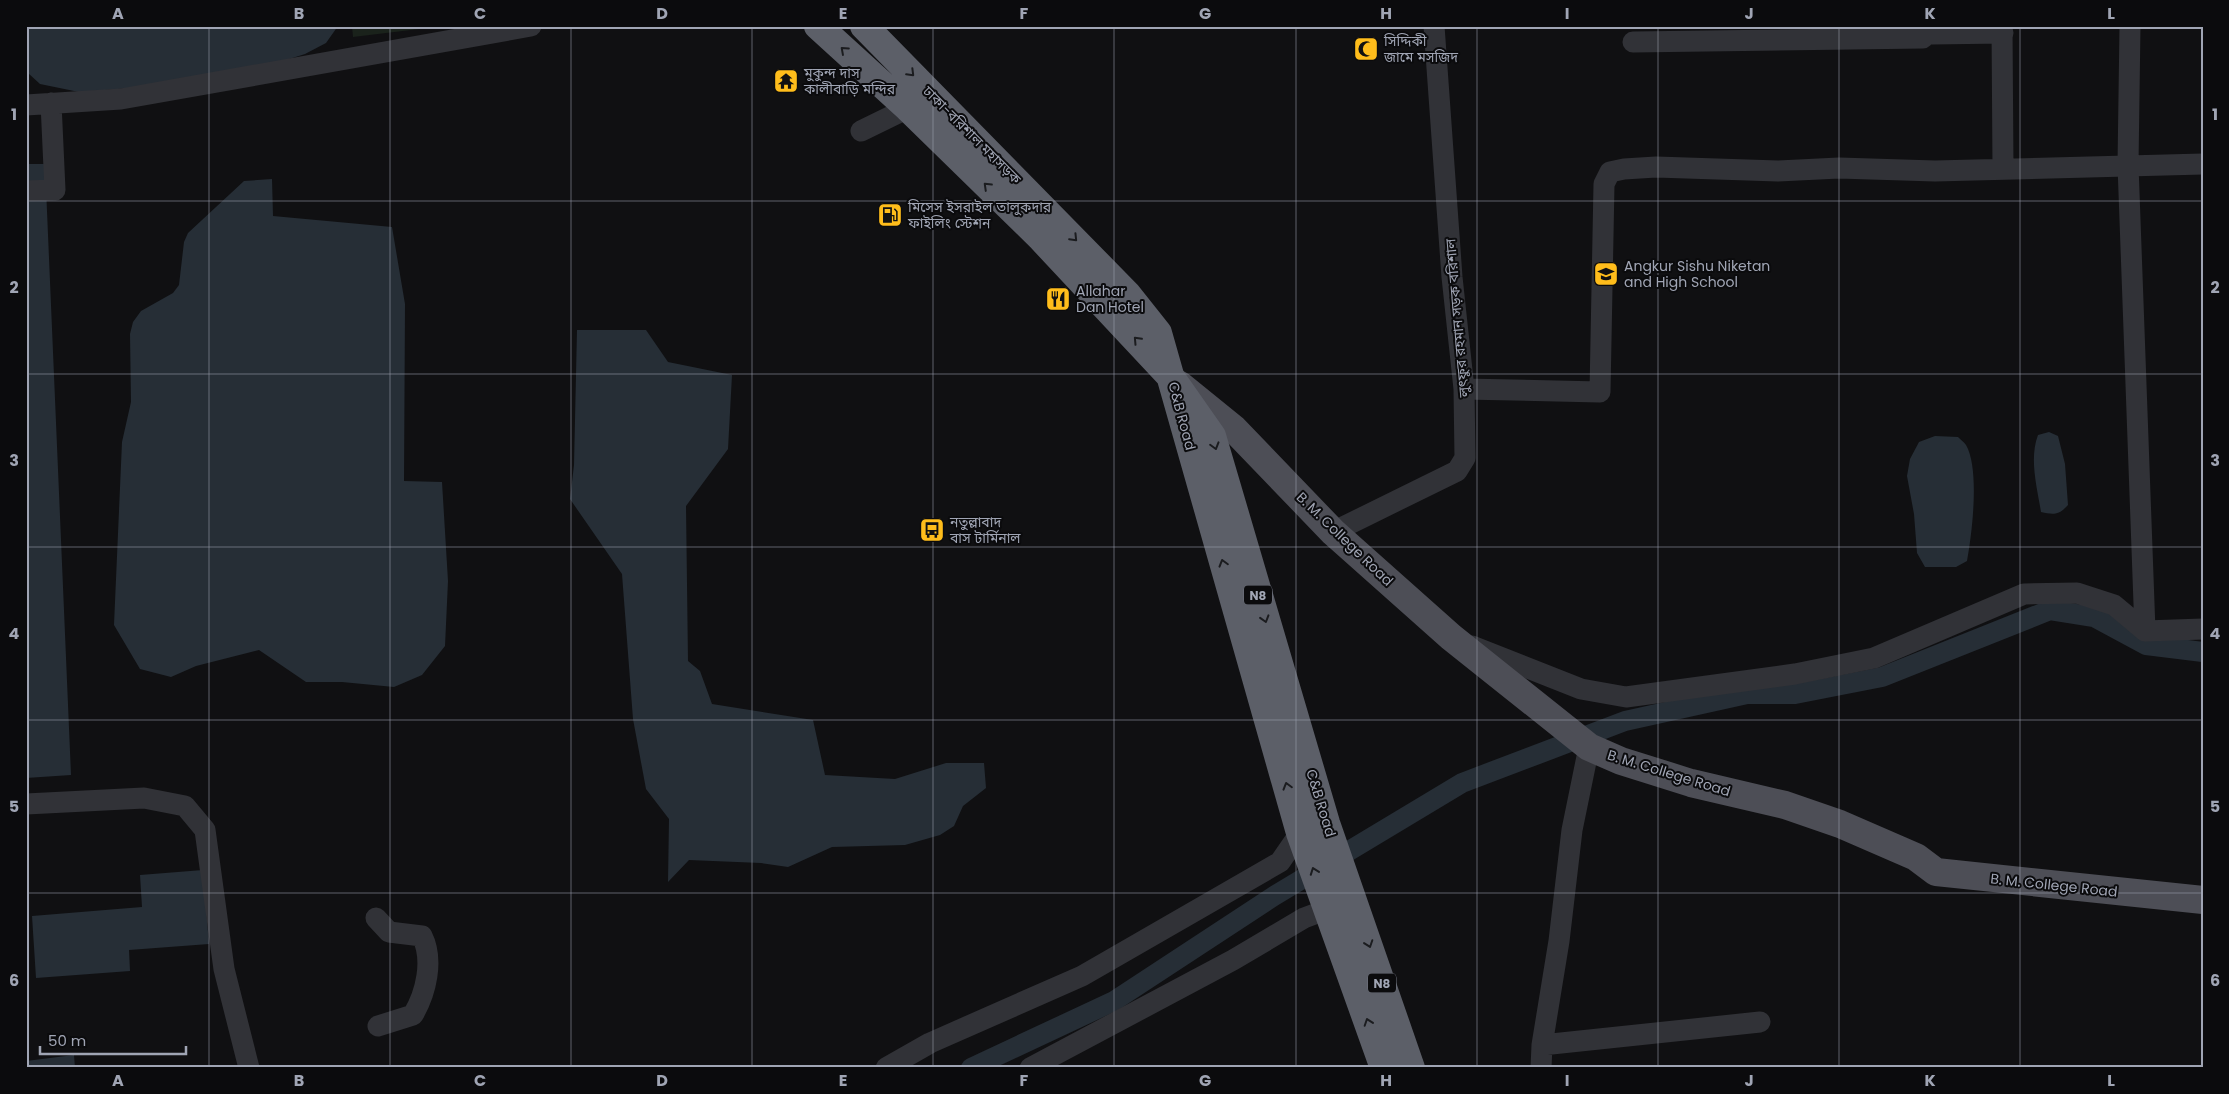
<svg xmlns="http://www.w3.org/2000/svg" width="2229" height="1094" font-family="Poppins,'Noto Sans Bengali',sans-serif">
<rect width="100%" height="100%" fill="#101012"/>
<path fill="#1a221b" d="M352 26H444L353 37Z"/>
<path fill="#262e36" d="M26 26H338L326 43 305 54 261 68 183 84 79 92 40 84 28 73Z
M26 164H45L71 775 26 778Z
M272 179 273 216 392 227 405 304 404 481 442 482 448 581 445 646 422 675 394 687 342 682H306L259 650 196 666 171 677 140 669 114 625 122 442 131 402 130 334 133 322 141 311 173 293 179 285 184 242 188 233 244 181Z
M577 330H646L668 362 732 375 728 449 686 506 688 661 700 671 712 704 813 720 825 775 895 779 946 763H984L986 788 963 806 954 826 940 835 905 845 832 847 788 867 761 863 689 860 668 882 669 819 646 789 633 719 622 574 570 499 574 465Z
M2049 432 2058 436 2065 464 2068 505C2059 515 2054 515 2041 512 2037 487 2029 459 2038 435Z
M1935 436 1958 437C1960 439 1964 442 1966 445 1980 469 1972 534 1967 561L1956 567H1925L1917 553 1914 514 1907 476 1910 459 1919 442Z
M203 870 209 944 129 950 130 971 36 978 32 916 142 907 140 875Z
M74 1055 75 1068H26V1061Z"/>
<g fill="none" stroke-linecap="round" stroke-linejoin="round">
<path stroke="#262e36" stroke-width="20" d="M971 1068 1114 1001 1274 896 1462 783 1625 721 1747 694H1795L1882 677 2050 610 2094 617 2146 645 2203 652"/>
<path stroke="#313237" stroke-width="21" d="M2002 26 2003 169
M2130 26 2128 165 2145 631
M1932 34 2003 33
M1633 42 1923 38
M26 105 121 99 531 26
M861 131 908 108
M26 191 55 190 51 103
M1464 389 1600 392 1604 184 1610 172 1624 169 1656 167 1778 171 1839 168 1935 171 2203 164
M1333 532 1457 471 1465 458 1464 389 1452 277 1434 26
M1472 646 1581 689 1626 697 1795 674 1874 658 2024 594 2077 593 2114 605 2145 631 2203 629
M26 804 144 798 185 806 205 830 224 969 249 1068
M376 918 389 932 422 936C434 960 426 993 413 1015L378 1026
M1542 1045 1760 1022
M886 1068 930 1043 1082 976 1280 862 1300 833
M1030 1068 1233 960 1304 918 1328 909
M1541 1068 1542 1045 1559 941 1572 830 1589 747"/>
<path stroke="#4d4e56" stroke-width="28" d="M1180 385 1233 428 1333 532 1451 637 1589 747 1621 761 1691 783 1785 805 1840 824 1916 857 1936 872 2203 900"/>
<path stroke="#5c5f68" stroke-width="28" d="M818 26 908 108 1040 237 1170 376 1212 436 1326 823 1411 1068
M864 26 1127 294 1158 333 1300 833 1384 1068"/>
</g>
<defs><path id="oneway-chevron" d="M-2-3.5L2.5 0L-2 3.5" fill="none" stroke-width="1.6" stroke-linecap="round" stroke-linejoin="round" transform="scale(1.25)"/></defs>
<g stroke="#1b1c1f">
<use href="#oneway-chevron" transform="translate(844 50) rotate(-138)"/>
<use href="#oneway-chevron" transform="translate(911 73) rotate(45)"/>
<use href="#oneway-chevron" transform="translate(987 186) rotate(-136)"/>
<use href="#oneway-chevron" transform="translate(1074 238) rotate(46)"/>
<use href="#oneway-chevron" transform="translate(1137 340) rotate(-133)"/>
<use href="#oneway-chevron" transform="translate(1215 446) rotate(74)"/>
<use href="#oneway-chevron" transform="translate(1223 563) rotate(-106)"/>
<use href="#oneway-chevron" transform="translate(1265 619) rotate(73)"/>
<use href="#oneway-chevron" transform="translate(1287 786) rotate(-106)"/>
<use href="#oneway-chevron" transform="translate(1314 871) rotate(-110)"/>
<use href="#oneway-chevron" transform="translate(1369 944) rotate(71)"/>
<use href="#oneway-chevron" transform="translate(1368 1022) rotate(-109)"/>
</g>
<path fill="none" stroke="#a0a5b4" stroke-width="1" stroke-opacity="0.55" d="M209 26V1068M390 26V1068M571 26V1068M752 26V1068M933 26V1068M1114 26V1068M1296 26V1068M1477 26V1068M1658 26V1068M1839 26V1068M2020 26V1068M26 201H2203M26 374H2203M26 547H2203M26 720H2203M26 893H2203"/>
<defs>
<symbol id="mosque-square" viewBox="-11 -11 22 22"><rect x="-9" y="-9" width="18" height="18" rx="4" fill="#ffbd1b" stroke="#0b0b0d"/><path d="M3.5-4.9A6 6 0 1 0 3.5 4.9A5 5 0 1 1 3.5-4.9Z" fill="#111"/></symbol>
<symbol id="temple-square" viewBox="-11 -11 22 22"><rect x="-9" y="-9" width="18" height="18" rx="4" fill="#ffbd1b" stroke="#0b0b0d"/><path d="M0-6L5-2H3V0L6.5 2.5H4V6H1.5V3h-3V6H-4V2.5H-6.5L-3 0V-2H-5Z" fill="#111"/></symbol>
<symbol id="fuel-square" viewBox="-11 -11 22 22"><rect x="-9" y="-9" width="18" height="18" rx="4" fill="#ffbd1b" stroke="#0b0b0d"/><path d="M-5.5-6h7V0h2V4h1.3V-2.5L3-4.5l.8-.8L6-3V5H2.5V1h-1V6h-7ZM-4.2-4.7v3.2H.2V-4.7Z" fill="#111"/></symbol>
<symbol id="school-square" viewBox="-11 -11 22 22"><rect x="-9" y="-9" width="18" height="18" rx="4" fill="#ffbd1b" stroke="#0b0b0d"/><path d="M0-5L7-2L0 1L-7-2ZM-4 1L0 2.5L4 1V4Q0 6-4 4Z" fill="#111"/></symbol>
<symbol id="restaurant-square" viewBox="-11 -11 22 22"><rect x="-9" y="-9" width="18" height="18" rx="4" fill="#ffbd1b" stroke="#0b0b0d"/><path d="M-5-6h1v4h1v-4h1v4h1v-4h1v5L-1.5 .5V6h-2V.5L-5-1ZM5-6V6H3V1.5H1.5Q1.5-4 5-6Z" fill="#111"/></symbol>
<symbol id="bus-square" viewBox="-11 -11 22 22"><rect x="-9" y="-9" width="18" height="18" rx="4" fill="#ffbd1b" stroke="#0b0b0d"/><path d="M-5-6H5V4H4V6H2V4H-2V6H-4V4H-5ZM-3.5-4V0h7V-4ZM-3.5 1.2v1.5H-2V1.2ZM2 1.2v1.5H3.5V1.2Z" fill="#111"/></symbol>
</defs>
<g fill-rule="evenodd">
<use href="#mosque-square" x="1352" y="35" width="28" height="28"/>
<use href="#temple-square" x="772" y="67" width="28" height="28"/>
<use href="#fuel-square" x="876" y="201" width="28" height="28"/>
<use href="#school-square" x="1592" y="260" width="28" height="28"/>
<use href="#restaurant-square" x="1044" y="285" width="28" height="28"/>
<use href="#bus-square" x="918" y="516" width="28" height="28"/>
</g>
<g text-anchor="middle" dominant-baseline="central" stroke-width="4" stroke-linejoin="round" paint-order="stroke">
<g fill="#0b0b0d" stroke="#737782" stroke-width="1">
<rect x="1244" y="585.5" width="28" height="19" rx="4"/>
<rect x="1368" y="973.5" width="28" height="19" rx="4"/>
</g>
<g font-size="12" font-weight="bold" fill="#a0a5b4">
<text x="1258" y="595">N8</text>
<text x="1382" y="983">N8</text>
</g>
<g font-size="14" fill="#a0a5b4" stroke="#0b0b0d" text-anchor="start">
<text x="1384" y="41">সিদ্দিকী<tspan x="1384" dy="16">জামে মসজিদ</tspan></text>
<text x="804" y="73">মুকুন্দ দাস<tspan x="804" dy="16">কালীবাড়ি মন্দির</tspan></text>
<text x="908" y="207">মিসেস ইসরাইল তালুকদার<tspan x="908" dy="16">ফাইলিং স্টেশন</tspan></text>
<text x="1624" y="266">Angkur Sishu Niketan<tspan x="1624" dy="16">and High School</tspan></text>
<text x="1076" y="291">Allahar<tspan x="1076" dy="16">Dan Hotel</tspan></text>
<text x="950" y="522">নতুল্লাবাদ<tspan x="950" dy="16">বাস টার্মিনাল</tspan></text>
</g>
<g font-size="14" fill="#a0a5b4" stroke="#0b0b0d">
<text transform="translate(972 135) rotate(45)">ঢাকা-বরিশাল মহাসড়ক</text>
<text transform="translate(1457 318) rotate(-95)">লুৎফুর রহমান সড়ক বরিশাল</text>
<text transform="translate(1182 416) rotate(75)">C&amp;B Road</text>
<text transform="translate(1345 539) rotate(44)">B. M. College Road</text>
<text transform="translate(1669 773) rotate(17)">B. M. College Road</text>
<text transform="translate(1321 803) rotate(73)">C&amp;B Road</text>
<text transform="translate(2054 885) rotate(6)">B. M. College Road</text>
</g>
</g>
<rect width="2229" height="1094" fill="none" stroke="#0b0b0d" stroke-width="55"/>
<path d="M40 1046v8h146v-8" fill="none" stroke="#a0a5b4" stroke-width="2.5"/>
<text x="48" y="1046" font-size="15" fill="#a0a5b4" stroke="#0b0b0d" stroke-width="4" paint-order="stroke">50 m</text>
<rect x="28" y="28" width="2174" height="1038" fill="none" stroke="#a0a5b4" stroke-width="2"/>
<g font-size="16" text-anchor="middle" font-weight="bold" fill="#a0a5b4">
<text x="118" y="19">A</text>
<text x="299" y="19">B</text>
<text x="480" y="19">C</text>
<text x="662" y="19">D</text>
<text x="843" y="19">E</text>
<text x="1024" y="19">F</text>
<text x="1205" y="19">G</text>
<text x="1386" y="19">H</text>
<text x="1567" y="19">I</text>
<text x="1749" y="19">J</text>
<text x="1930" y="19">K</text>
<text x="2111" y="19">L</text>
<text x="14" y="120">1</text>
<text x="2215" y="120">1</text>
<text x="14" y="293">2</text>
<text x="2215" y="293">2</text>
<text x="14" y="466">3</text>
<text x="2215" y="466">3</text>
<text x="14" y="639">4</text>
<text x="2215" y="639">4</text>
<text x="14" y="812">5</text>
<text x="2215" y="812">5</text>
<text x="14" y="986">6</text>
<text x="2215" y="986">6</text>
<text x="118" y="1086">A</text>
<text x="299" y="1086">B</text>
<text x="480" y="1086">C</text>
<text x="662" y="1086">D</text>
<text x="843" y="1086">E</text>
<text x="1024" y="1086">F</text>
<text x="1205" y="1086">G</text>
<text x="1386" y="1086">H</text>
<text x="1567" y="1086">I</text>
<text x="1749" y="1086">J</text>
<text x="1930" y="1086">K</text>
<text x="2111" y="1086">L</text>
</g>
</svg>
